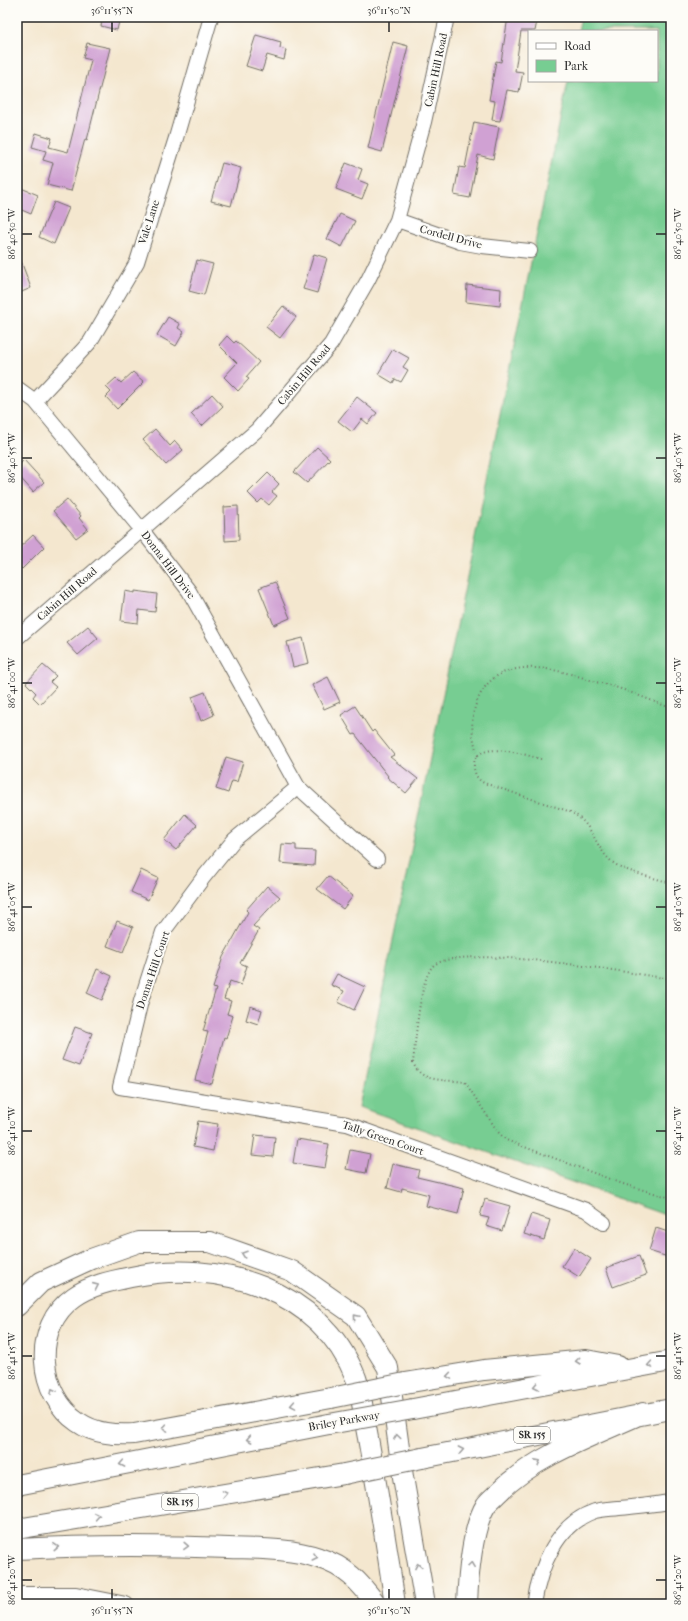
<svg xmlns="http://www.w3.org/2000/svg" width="688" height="1621" font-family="'IM FELL French Canon',serif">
<rect width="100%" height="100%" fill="#fdfcf7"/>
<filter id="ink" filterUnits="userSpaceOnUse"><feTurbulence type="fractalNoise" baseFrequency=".025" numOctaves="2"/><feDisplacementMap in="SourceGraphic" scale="8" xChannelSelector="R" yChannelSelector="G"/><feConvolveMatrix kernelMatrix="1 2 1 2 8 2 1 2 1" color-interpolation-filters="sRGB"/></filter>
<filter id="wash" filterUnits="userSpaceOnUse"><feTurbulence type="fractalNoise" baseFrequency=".012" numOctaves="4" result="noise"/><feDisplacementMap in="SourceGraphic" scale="16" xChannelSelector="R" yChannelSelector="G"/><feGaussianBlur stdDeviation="0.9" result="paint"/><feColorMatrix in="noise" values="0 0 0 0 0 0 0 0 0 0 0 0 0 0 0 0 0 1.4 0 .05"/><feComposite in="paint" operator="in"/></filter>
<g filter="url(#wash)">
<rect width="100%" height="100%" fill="#f4e7cf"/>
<path fill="#77cd92" stroke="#517c5e" d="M581 17H671V1217L359 1107 568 81H657V31H578Z"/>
<g id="blocks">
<path fill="#d0a1d3" d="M103 17H120L117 30 101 26Z
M508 17 537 21 535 31H521L515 71 523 72 519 92 507 90 500 121 492 120 495 101 489 100 496 61 501 62Z
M256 35 281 42 280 48 286 50 284 60 267 55 262 71 246 66Z
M393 42 408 46 382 152 368 148Z
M87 43 110 48 87 140 85 139 71 191 47 185 53 163 43 160 46 151 32 147 36 133 52 138 49 147 68 152 91 60 83 58Z
M474 122 499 127 493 159 478 155 470 198 454 195 459 167 465 168Z
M222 163 241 168 231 206 211 201Z
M346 163 362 169 358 180 368 184 362 199 336 189Z
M21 188 38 195 31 214 17 208V199Z
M54 202 69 208 54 244 39 237Z
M340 214 355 221 342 247 327 239Z
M18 253 31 288 17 294V254Z
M314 254 327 258 317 293 303 289Z
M197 260 213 264 204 295 189 291Z
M467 285 501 289 500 306 466 302Z
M283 306 296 317 280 338 266 327Z
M168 317 180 324 178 328 184 332 176 346 157 335Z
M227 336 234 343 236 341 259 362 246 377 249 379 238 391 224 377 237 363 219 345Z
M393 349 409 358 403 367 408 370 401 382 395 379 393 383 378 374Z
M133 372 144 382 117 409 106 397 111 392 106 387 116 378 121 383Z
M212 394 223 406 202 426 191 414Z
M357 397 377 413 368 424 362 419 352 432 338 421Z
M155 429 170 446 175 441 183 450 166 465 143 440Z
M317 447 330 459 307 483 294 472Z
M24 460 44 482 33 492 17 474V467Z
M268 473 279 484 272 492 277 496 269 505 262 499 258 503 248 493Z
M67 499 81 516 79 518 88 529 76 538 53 511Z
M238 506 239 540 225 541 224 507Z
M33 535 44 547 22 569 17 564V550Z
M275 582 290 618 274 625 259 588Z
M125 591 135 593V591L157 594 155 612 139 610 138 623 121 621Z
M88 626 98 638 78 655 67 643Z
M303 638 309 663 293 667 287 642Z
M43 665 56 676 50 682 56 687 40 704 33 697 36 693 26 683Z
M328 677 340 702 324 709 312 685Z
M205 692 214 715 201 721 192 697Z
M355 706 372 732 374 730 394 755 390 757 418 779 406 793 387 777 388 776 355 734 353 735 341 715Z
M226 757 243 762 237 782 232 781 228 793 216 789Z
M185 814 197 825 176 850 164 840Z
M282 844 296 845V850L315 851 314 866 280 863Z
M141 870 158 878 148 900 131 892Z
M328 876 353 896 343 909 317 889Z
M267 886 280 897 253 926 259 930 240 963 247 966 241 985 230 981 224 999 231 1001 227 1014 233 1016 226 1038 224 1037 212 1084 195 1080 208 1032 203 1031 216 989 213 988 223 957 248 912 246 910Z
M117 921 133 927 123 952 107 946Z
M97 969 112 976 102 1000 87 993Z
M337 974 365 987 354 1010 338 1002 344 991 331 985Z
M250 1006 262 1010 258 1024 246 1020Z
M75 1027 92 1033 79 1066 62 1060Z
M198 1121 218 1124 213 1151 193 1147Z
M255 1135 275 1137 273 1157 252 1155Z
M297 1139 329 1144 325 1168 293 1163Z
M350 1150 370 1154 366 1173 346 1169Z
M393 1164 419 1170 417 1177 464 1188 458 1214 426 1206 429 1195 402 1188 401 1192 387 1188Z
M485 1199 510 1206 502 1231 486 1226 489 1218 480 1216Z
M531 1214 550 1220 544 1240 524 1234Z
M656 1228 671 1233V1247L668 1257 649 1251Z
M574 1248 591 1259 579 1277 562 1266Z
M639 1256 646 1275 613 1287 606 1268Z"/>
</g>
</g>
<g filter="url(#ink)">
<use href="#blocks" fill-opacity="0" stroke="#716d64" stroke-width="1"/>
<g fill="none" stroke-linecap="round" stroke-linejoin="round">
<defs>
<path id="minor" d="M397 220 460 242 482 246 530 251
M17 388 35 401 141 529 189 591 298 787 234 840 203 878 163 932 141 1001 120 1087 347 1124 586 1210 604 1223
M35 401 90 342 137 262 176 138 211 17
M17 638 257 430 331 344 368 280 397 220 424 122 447 17
M298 787 377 859
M17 1594H76L126 1604
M534 1604C540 1567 556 1524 595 1511 603 1509 611 1509 619 1508 636 1507 654 1504 671 1502"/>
<path id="highway" d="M17 1306 41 1282 91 1259 139 1242H210L292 1271 356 1316 388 1368 403 1477 425 1604
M405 1383 484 1370 586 1360 618 1366
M331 1398 134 1434C115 1435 95 1434 78 1422 38 1395 31 1327 74 1297 91 1285 111 1281 131 1277 218 1258 321 1289 356 1378 362 1395 364 1419 368 1438 378 1493 387 1548 395 1604
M413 1409 671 1361
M422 1458 671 1409
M17 1485 329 1424
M17 1529 344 1474
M17 1549C88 1545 158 1545 229 1548 258 1549 290 1548 319 1558 345 1566 360 1582 376 1604
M467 1604C468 1578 472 1527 486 1505 489 1501 495 1496 499 1492 536 1455 595 1435 643 1413"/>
</defs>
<use href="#minor" stroke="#716d64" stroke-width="16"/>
<use href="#highway" stroke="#716d64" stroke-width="22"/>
<path stroke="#716d64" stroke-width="2" stroke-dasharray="1 3" stroke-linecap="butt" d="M478 756C471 734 469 716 480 695 502 652 561 670 596 682 599 683 602 683 605 684 627 690 649 700 671 708
M541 759C526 755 471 737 474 768 475 775 478 780 484 783L568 811C594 822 593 846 612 862 625 872 655 878 671 883
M671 979C634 974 454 941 432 967 419 983 416 1040 413 1062 420 1084 447 1079 465 1082L498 1132 506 1140 623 1184 671 1198"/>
<use href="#minor" stroke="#fff" stroke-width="14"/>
<use href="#highway" stroke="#fff" stroke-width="20"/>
<defs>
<path id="highway-bridge" d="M331 1398 405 1383
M329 1424 413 1409
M344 1474 422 1458"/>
</defs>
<use href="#highway-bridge" stroke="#716d64" stroke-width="22" stroke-linecap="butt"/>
<use href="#highway-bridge" stroke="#fff" stroke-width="20"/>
</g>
<defs><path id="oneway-chevron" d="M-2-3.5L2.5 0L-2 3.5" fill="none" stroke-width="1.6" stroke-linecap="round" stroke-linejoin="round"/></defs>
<g stroke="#a0a0a0">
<use href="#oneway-chevron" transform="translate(244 1254) rotate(-161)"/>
<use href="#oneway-chevron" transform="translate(96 1286) rotate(-24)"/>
<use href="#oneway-chevron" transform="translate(356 1317) rotate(-131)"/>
<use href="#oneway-chevron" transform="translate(578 1361) rotate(174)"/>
<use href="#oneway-chevron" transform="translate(650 1365) rotate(170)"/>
<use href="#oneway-chevron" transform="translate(449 1376) rotate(171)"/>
<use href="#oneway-chevron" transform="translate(536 1386) rotate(169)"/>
<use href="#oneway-chevron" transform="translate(53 1391) rotate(-118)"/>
<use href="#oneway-chevron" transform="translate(293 1405) rotate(170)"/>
<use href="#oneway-chevron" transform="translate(165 1428) rotate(170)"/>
<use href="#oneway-chevron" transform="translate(397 1437) rotate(-98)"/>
<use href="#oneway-chevron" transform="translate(249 1439) rotate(169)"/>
<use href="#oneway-chevron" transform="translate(461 1450) rotate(-11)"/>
<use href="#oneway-chevron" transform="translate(538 1462) rotate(-28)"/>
<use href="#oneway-chevron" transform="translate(122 1464) rotate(169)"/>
<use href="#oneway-chevron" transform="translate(225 1494) rotate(-10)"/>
<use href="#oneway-chevron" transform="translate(97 1516) rotate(-10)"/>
<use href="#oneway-chevron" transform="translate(186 1546) rotate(2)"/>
<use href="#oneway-chevron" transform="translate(56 1547) rotate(-3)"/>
<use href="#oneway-chevron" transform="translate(315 1557) rotate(14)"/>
<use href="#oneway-chevron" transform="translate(471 1565) rotate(-82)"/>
<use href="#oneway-chevron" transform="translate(418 1566) rotate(-100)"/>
</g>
</g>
<path fill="none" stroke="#2b2b2b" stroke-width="1.5" d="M112 22V32M389 22V32M22 234H32M656 234H666M22 458H32M656 458H666M22 683H32M656 683H666M22 907H32M656 907H666M22 1131H32M656 1131H666M22 1356H32M656 1356H666M22 1580H32M656 1580H666M112 1589V1599M389 1589V1599"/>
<g text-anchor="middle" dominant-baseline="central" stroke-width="4" stroke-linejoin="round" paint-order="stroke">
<g fill="#fdfcf7" stroke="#6a6a68" stroke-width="1">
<rect x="514" y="1427" width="36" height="16" rx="3"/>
<rect x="162" y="1494" width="36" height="16" rx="3"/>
</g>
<g font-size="10" font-weight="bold" fill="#2b2b2b">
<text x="532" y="1435">SR 155</text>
<text x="180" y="1502">SR 155</text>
</g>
<g font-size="11" fill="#2b2b2b" stroke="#fdfcf7">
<text transform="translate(436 70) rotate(-78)">Cabin Hill Road</text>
<text transform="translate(149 222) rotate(-72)">Vale Lane</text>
<text transform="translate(451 237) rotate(15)">Cordell Drive</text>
<text transform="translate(304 375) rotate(-50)">Cabin Hill Road</text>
<text transform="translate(168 565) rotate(53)">Donna Hill Drive</text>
<text transform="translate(67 594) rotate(-41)">Cabin Hill Road</text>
<text transform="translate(153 970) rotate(-71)">Donna Hill Court</text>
<text transform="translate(383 1138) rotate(19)">Tally Green Court</text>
<text transform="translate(344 1421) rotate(-10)">Briley Parkway</text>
</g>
</g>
<rect width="688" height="1621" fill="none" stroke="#fdfcf7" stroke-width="44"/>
<rect x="528" y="30" width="130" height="52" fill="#fdfcf7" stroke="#a9a8a5"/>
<rect x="536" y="43" width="20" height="6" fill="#ffffff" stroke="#a9a8a5"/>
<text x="564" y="50" font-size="12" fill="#2b2b2b">Road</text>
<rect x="536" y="60" width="20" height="12" fill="#77cd92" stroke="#a9a8a5"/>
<text x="564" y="70" font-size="12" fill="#2b2b2b">Park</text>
<rect x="22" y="22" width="644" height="1577" fill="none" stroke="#2b2b2b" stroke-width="1.5"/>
<g font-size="10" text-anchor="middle" fill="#2b2b2b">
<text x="112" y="14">36°11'55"N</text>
<text x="389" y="14">36°11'50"N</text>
<text transform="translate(677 234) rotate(-90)" y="4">86°40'50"W</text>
<text transform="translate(11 234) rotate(-90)" y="4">86°40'50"W</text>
<text transform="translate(677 458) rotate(-90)" y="4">86°40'55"W</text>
<text transform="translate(11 458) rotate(-90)" y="4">86°40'55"W</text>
<text transform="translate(677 683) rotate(-90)" y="4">86°41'00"W</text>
<text transform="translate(11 683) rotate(-90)" y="4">86°41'00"W</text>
<text transform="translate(677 907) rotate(-90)" y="4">86°41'05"W</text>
<text transform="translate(11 907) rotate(-90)" y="4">86°41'05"W</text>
<text transform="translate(677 1131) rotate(-90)" y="4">86°41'10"W</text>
<text transform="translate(11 1131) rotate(-90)" y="4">86°41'10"W</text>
<text transform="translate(11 1356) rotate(-90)" y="4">86°41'15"W</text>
<text transform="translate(677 1356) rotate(-90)" y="4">86°41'15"W</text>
<text transform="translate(677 1580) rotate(-90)" y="4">86°41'20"W</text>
<text transform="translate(11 1580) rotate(-90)" y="4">86°41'20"W</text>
<text x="112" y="1614">36°11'55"N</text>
<text x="389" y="1614">36°11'50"N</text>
</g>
</svg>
